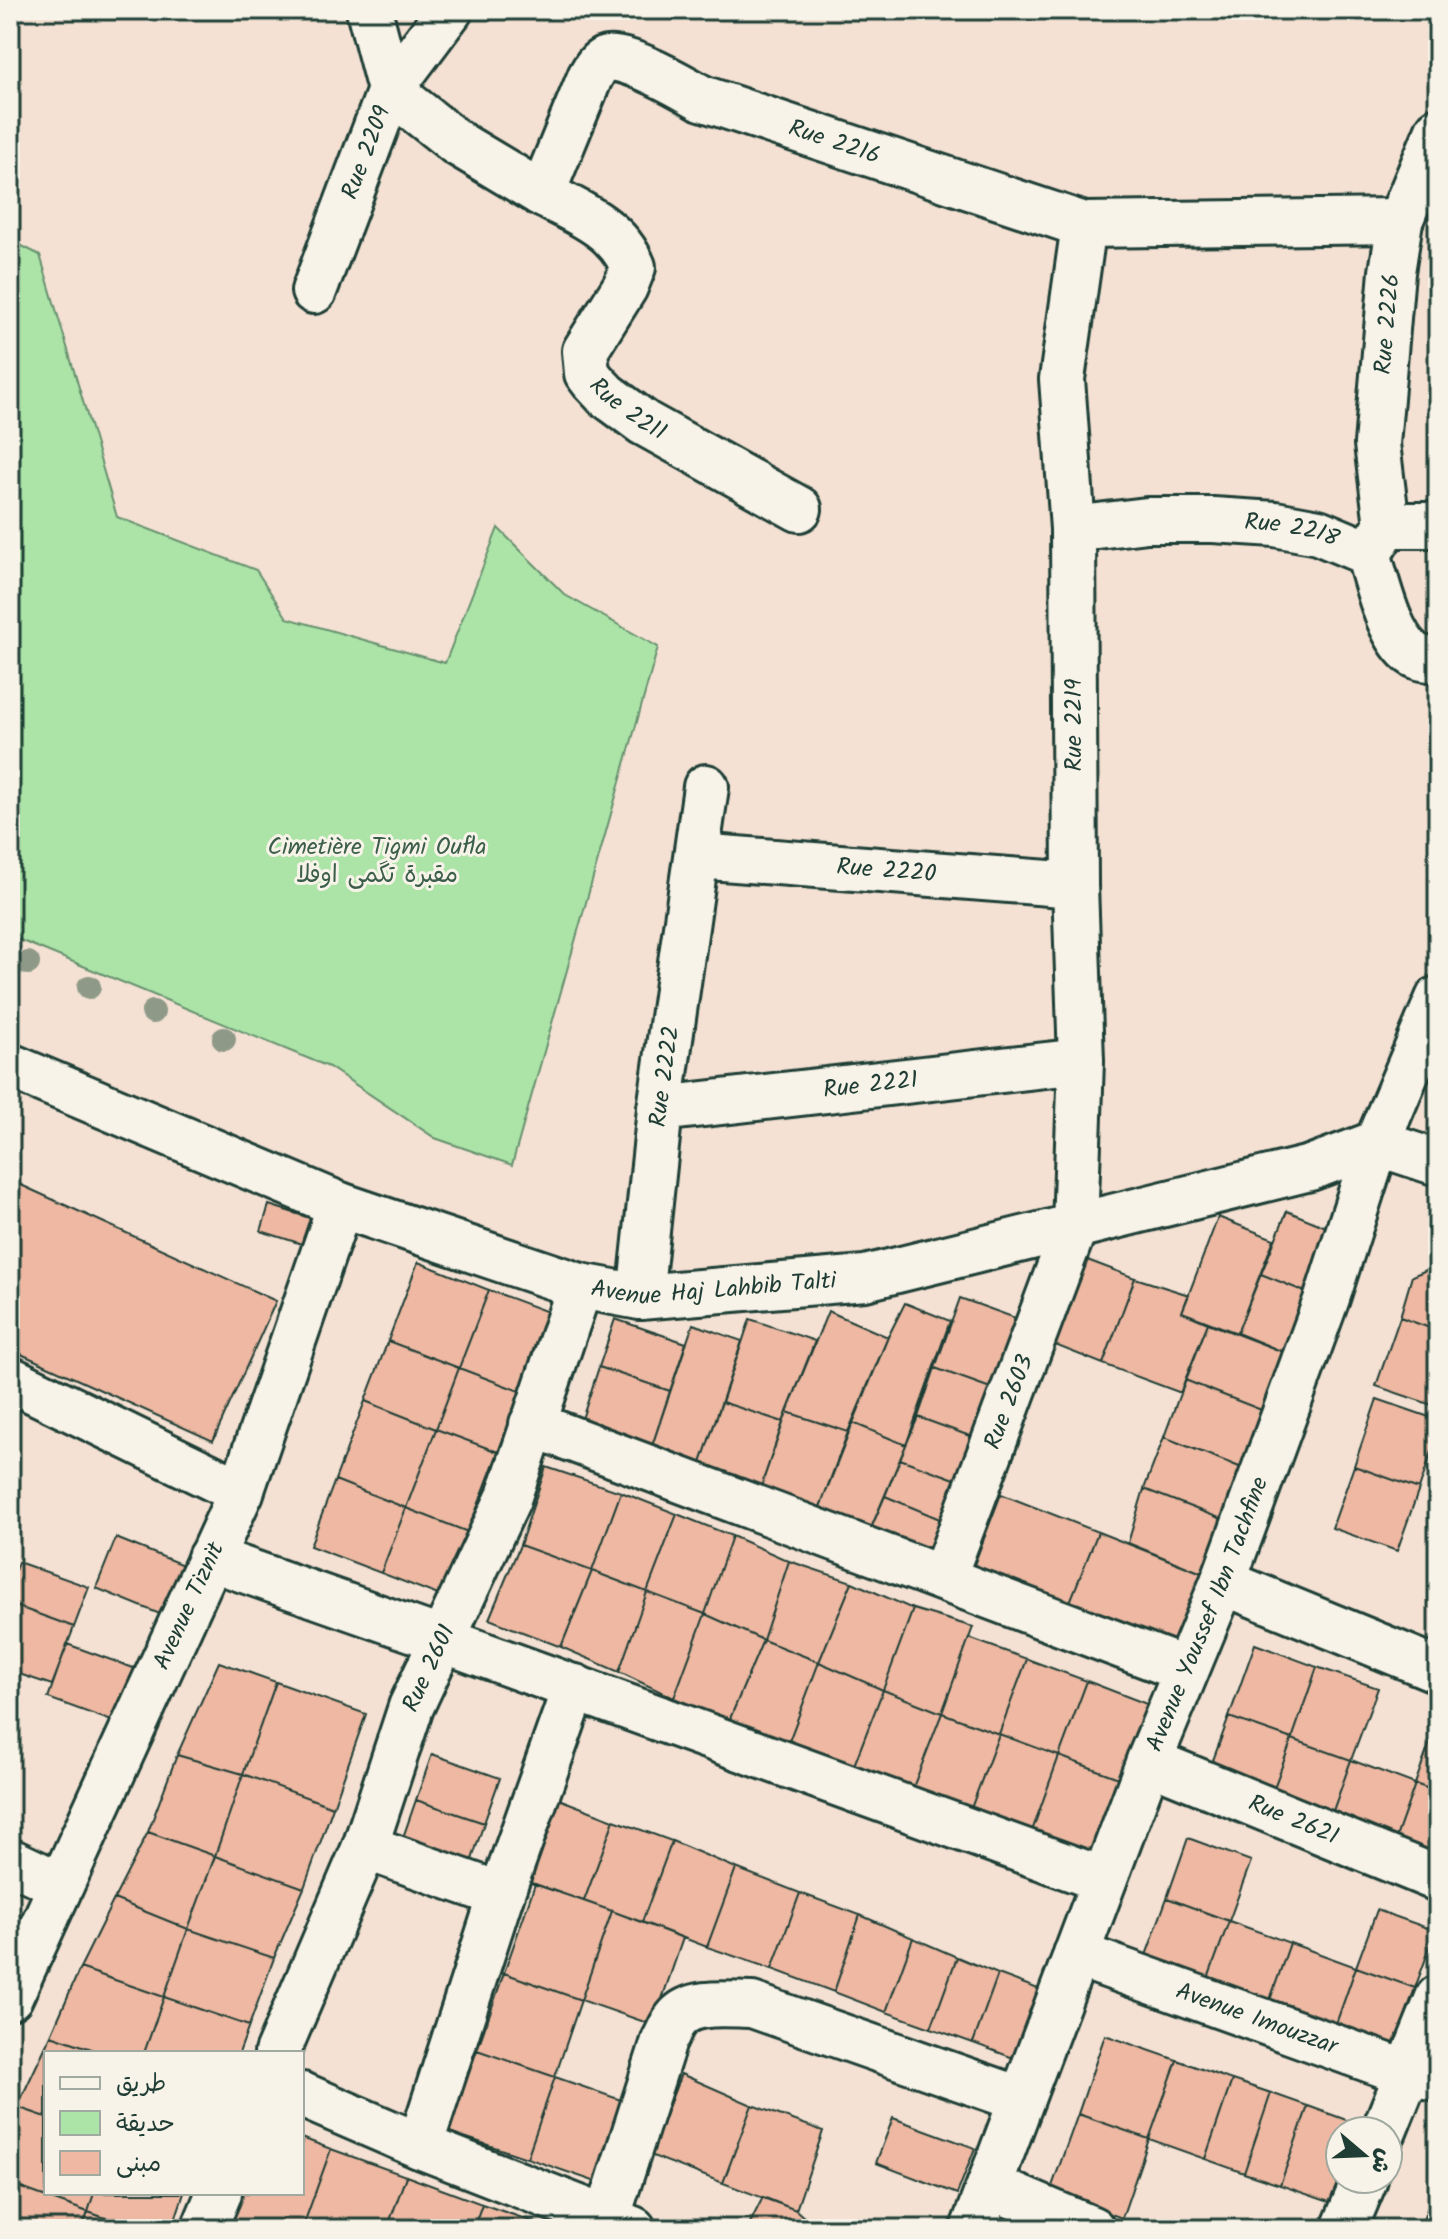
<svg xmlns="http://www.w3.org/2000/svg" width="1448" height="2239" font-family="Kalam,'Playpen Sans Arabic',sans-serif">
<rect width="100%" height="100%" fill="#f4e1d3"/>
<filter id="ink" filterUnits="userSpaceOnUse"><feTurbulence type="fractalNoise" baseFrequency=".0125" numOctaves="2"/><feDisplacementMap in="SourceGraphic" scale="16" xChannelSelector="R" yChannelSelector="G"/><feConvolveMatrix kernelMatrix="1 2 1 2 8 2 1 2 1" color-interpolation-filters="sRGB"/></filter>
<g filter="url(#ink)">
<path fill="#ace4a8" stroke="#66906e" stroke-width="2" d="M10 240 40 255 117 517 256 570 287 618 445 663 498 528 565 595 658 647 512 1165 435 1138 329 1067 10 936Z"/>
<path fill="#eeb8a2" stroke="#1f3d34" stroke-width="2" d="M10 1180 276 1301 213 1441 10 1349Z
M269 1205 313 1219 305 1245 261 1231Z
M1287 1211 1341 1233 1315 1296 1261 1274Z
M1218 1217 1274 1239 1237 1333 1182 1312Z
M1082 1258 1135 1278 1103 1364 1050 1343Z
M418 1262 489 1290 459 1368 388 1341Z
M1438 1265V1331L1400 1317 1412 1276Z
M1261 1274 1315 1296 1291 1355 1237 1333Z
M1135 1278 1189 1295 1182 1312 1208 1323 1181 1393 1103 1364Z
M489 1290 551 1313 522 1392 459 1368Z
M960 1298 1021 1320 996 1390 935 1368Z
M905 1303 950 1321 906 1445 853 1423 888 1337Z
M828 1311 888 1337 848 1432 787 1412Z
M1400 1317 1438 1331V1407L1376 1386Z
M615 1319 686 1343 670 1391 599 1367Z
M750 1319 815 1341 783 1422 722 1402Z
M1208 1323 1291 1355 1269 1413 1185 1380Z
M693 1324 742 1341 700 1466 651 1449Z
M388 1341 459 1368 436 1429 365 1401Z
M599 1367 670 1391 651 1449 580 1425Z
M459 1368 522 1392 498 1452 436 1429Z
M935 1368 996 1390 978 1439 918 1417Z
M1185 1380 1269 1413 1247 1470 1164 1437Z
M1377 1399 1438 1420V1433L1419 1489 1354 1466Z
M365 1401 436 1429 406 1508 335 1480Z
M722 1402 783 1422 757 1498 700 1466Z
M787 1412 848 1432 815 1520 757 1498Z
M918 1417 978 1439 963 1482 900 1459Z
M853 1423 906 1445 866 1540 815 1520Z
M436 1429 498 1452 468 1532 406 1508Z
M1164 1437 1247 1470 1227 1521 1144 1489Z
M900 1459 963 1482 947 1522 885 1496Z
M1354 1466 1419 1489 1397 1551 1332 1528Z
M546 1467 621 1492 592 1571 520 1545Z
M335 1480 406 1508 381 1573 310 1546Z
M1144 1489 1227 1521 1207 1575 1128 1543Z
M621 1492 677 1514 647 1592 592 1571Z
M1001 1494 1098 1532 1068 1607 972 1570Z
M885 1496 947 1522 928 1566 866 1540Z
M406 1508 468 1532 443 1597 381 1573Z
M677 1514 732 1536 705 1614 647 1592Z
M1098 1532 1207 1575 1177 1650 1068 1607Z
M732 1536 789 1561 763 1640 705 1614Z
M116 1538 193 1569 172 1619 96 1588Z
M520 1545 592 1571 561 1647 489 1619Z
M789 1561 852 1582 819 1662 763 1640Z
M18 1562 89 1587 74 1627 10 1604V1584Z
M592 1571 647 1592 619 1672 561 1647Z
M852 1582 913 1609 883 1690 819 1662Z
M647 1592 705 1614 674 1698 619 1672Z
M10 1604 74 1627 52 1685 10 1671Z
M913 1609 973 1627 942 1713 883 1690Z
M705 1614 763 1640 729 1721 674 1698Z
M969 1638 1027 1659 999 1734 942 1713Z
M763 1640 819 1662 788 1744 729 1721Z
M67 1644 150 1674 131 1728 48 1698Z
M1255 1644 1317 1667 1292 1739 1229 1717Z
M1027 1659 1087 1681 1059 1756 999 1734Z
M219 1662 276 1682 243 1774 177 1755Z
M819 1662 883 1690 853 1768 788 1744Z
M1317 1667 1378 1688 1351 1760 1292 1739Z
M1087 1681 1152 1706 1124 1780 1059 1756Z
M276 1682 366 1714 333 1807 243 1774Z
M883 1690 942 1713 912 1790 853 1768Z
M942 1713 999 1734 970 1811 912 1790Z
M1229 1717 1292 1739 1268 1804 1205 1782Z
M1438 1720V1792L1415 1784Z
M999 1734 1059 1756 1031 1834 970 1811Z
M1292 1739 1351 1760 1328 1825 1268 1804Z
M432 1754 500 1778 484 1823 416 1800Z
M177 1755 243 1774 215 1856 148 1832Z
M1059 1756 1124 1780 1095 1858 1031 1834Z
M1351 1760 1415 1784 1392 1849 1328 1825Z
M243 1774 333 1807 304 1888 215 1856Z
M1415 1784 1438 1792V1865L1392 1849Z
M556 1798 614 1820 584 1901 528 1882Z
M416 1800 484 1823 468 1872 399 1849Z
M614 1820 672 1841 642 1922 584 1901Z
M148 1832 215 1856 188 1929 114 1899Z
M1188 1838 1251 1861 1229 1921 1167 1898Z
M672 1841 736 1868 707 1947 642 1922Z
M215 1856 304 1888 274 1958 188 1929Z
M736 1868 800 1893 772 1969 707 1947Z
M535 1884 612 1911 581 2000 504 1973Z
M800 1893 860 1915 834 1992 772 1969Z
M1167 1898 1229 1921 1202 1995 1140 1972Z
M114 1899 188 1929 164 1997 80 1968Z
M1377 1910 1436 1931 1415 1988 1356 1967Z
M612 1911 683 1938 653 2025 581 2000Z
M860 1915 913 1938 886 2012 834 1992Z
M1229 1921 1290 1943 1264 2017 1202 1995Z
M188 1929 274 1958 249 2026 164 1997Z
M913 1938 957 1957 931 2028 886 2012Z
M1290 1943 1356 1967 1330 2041 1264 2017Z
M957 1957 998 1974 973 2043 931 2028Z
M1356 1967 1415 1988 1389 2062 1330 2041Z
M80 1968 164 1997 144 2053H103L51 2035Z
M504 1973 581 2000 555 2077 477 2050Z
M998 1974 1041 1990 1016 2059 973 2043Z
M164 1997 249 2026 239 2053H144Z
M51 2035 103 2053H46V2117L17 2107Z
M1105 2035 1177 2060 1149 2139 1078 2114Z
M477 2050 555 2077 527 2158 449 2132Z
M1177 2060 1232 2080 1205 2159 1149 2139Z
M681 2074 752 2105 723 2183 650 2155Z
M555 2077 624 2101 596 2182 527 2158Z
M1232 2080 1271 2093 1244 2173 1205 2159Z
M1271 2093 1308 2106 1280 2185 1244 2173Z
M752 2105 823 2131 796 2210 723 2183Z
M1308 2106 1363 2126 1361 2131H1340V2179H1344L1335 2204 1280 2185Z
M17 2107 46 2117V2193H94L88 2212 10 2184V2122Z
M1078 2114 1149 2139 1122 2218 1050 2192Z
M893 2118 975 2148 957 2194 876 2163Z
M302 2138 331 2149 302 2229H230L243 2193H302Z
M331 2149 406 2176 387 2229H302Z
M406 2176 482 2204 473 2229H387Z
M1438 2181V2229H1431L1421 2225Z
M10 2184 88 2212 82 2229H10Z
M94 2193H184L172 2229H137L88 2212Z
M763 2197 796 2210 817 2229H747Z
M482 2204 551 2228 550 2229H473Z
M88 2212 137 2229H82Z"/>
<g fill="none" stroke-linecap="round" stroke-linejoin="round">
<defs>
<g id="street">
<path id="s1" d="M390 90 457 143 542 194 590 77C594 70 598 61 607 59 628 55 683 87 702 98L1084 225 1400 221"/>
<path d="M390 90 450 10"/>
<path id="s2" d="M542 194C578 212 618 228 633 267L625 287 585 351 587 373 593 381 606 395 644 423 799 509"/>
<path id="s3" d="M314 291 390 90 369 10"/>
<path id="s4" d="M1387 525 1377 444 1392 272 1400 221 1438 130"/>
<path id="s5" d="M1073 529 1147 520H1213L1275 524 1318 532 1368 553C1377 581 1388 636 1413 654 1420 659 1429 659 1438 660"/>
<path d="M1372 548 1387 525H1438"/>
<path id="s6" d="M697 856 1075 885"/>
<path id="s7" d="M10 1066 340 1205 580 1286 640 1297 865 1278 1310 1168 1377 1143 1438 1163"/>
<path id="s8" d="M660 1109 1081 1061"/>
<path id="s9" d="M640 1297 660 1109 706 787"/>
<path d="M10 1379 241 1492"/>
<path d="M532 1424 1186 1670"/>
<path d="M210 1558 443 1640 1104 1880"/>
<path id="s10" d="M943 1578 1075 1226 1081 1061 1075 885 1073 529 1062 379 1084 225"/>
<path d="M1223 1582 1438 1670"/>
<path id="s11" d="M1149 1761 1438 1879"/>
<path d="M365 1847 501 1895"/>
<path d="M10 1861 61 1885"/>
<path id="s12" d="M1076 1954 1407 2073 1438 2078"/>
<path id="s13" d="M10 1997 241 1492 340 1205"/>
<path id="s14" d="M277 2053 365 1847 411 1707 508 1499 580 1286"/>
<path d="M302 2095 420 2146 633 2229"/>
<path d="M1384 2131 1438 1998"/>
<path d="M420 2146 501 1895 575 1687"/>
<path d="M990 2186 1092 2229"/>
<path d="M607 2219 664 2041C668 2034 671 2024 677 2018 693 1999 730 2005 752 2005L1020 2099"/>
<path d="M204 2229 219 2193"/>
<path id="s15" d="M973 2229 1149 1761 1223 1582 1327 1298 1377 1143 1438 999"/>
<path d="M1344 2229 1365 2179"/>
</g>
</defs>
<use href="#street" stroke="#1f3d34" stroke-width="50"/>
<use href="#street" stroke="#f7f3e8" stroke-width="44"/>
</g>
<g fill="#8e9988">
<circle cx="28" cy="963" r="12"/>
<circle cx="89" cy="987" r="12"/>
<circle cx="153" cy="1012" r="12"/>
<circle cx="224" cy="1039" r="12"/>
</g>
</g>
<g text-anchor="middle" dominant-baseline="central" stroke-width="6" stroke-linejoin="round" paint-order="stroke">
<g font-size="24" fill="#1f3d34" stroke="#f7f3e8">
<text stroke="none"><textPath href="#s1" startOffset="580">Rue 2216</textPath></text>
<text stroke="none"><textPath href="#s3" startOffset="148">Rue 2209</textPath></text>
<text stroke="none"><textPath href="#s4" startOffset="202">Rue 2226</textPath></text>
<text stroke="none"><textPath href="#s2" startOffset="294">Rue 2211</textPath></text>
<text stroke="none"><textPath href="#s5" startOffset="220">Rue 2218</textPath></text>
<text transform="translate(1074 725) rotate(-90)">Rue 2219</text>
<text stroke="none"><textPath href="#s6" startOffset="190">Rue 2220</textPath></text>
<text stroke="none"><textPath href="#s9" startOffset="222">Rue 2222</textPath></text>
<text stroke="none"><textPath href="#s8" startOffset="212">Rue 2221</textPath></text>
<text stroke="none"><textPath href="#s7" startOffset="746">Avenue Haj Lahbib Talti</textPath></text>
<text stroke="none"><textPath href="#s10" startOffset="188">Rue 2603</textPath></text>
<text stroke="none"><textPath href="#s13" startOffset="430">Avenue Tiznit</textPath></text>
<text stroke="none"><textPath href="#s15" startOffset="658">Avenue Youssef Ibn Tachfine</textPath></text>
<text stroke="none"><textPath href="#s14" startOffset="414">Rue 2601</textPath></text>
<text stroke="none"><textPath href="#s11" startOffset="156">Rue 2621</textPath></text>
<text stroke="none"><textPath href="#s12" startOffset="192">Avenue Imouzzar</textPath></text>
</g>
<g font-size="24" fill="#3b5e4b" stroke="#f7f3e8">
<text x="377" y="847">Cimetière Tigmi Oufla<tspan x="377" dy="28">مقبرة تگمی اوفلا</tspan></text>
</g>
</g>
<rect width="1448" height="2239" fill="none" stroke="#f7f3e8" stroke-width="40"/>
<rect x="20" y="20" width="1408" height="2199" fill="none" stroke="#1f3d34" stroke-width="3" filter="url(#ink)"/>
<rect x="44" y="2051" width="260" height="144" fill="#f7f3e8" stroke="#a1aaa0" stroke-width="2"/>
<rect x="60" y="2077" width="40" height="12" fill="#f7f3e8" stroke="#a1aaa0" stroke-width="2"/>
<text x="116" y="2091" font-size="24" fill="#1f3d34">طريق</text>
<rect x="60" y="2111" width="40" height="24" fill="#ace4a8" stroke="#a1aaa0" stroke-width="2"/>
<text x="116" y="2131" font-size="24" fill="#1f3d34">حديقة</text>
<rect x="60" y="2151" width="40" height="24" fill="#eeb8a2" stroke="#a1aaa0" stroke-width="2"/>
<text x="116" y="2171" font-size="24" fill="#1f3d34">مبنى</text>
<g transform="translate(1364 2155) rotate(109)"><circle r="38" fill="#f7f3e8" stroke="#a1aaa0" stroke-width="2"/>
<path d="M0-6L14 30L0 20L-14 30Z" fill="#1f3d34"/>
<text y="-12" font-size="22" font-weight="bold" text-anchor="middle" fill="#1f3d34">ش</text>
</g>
</svg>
